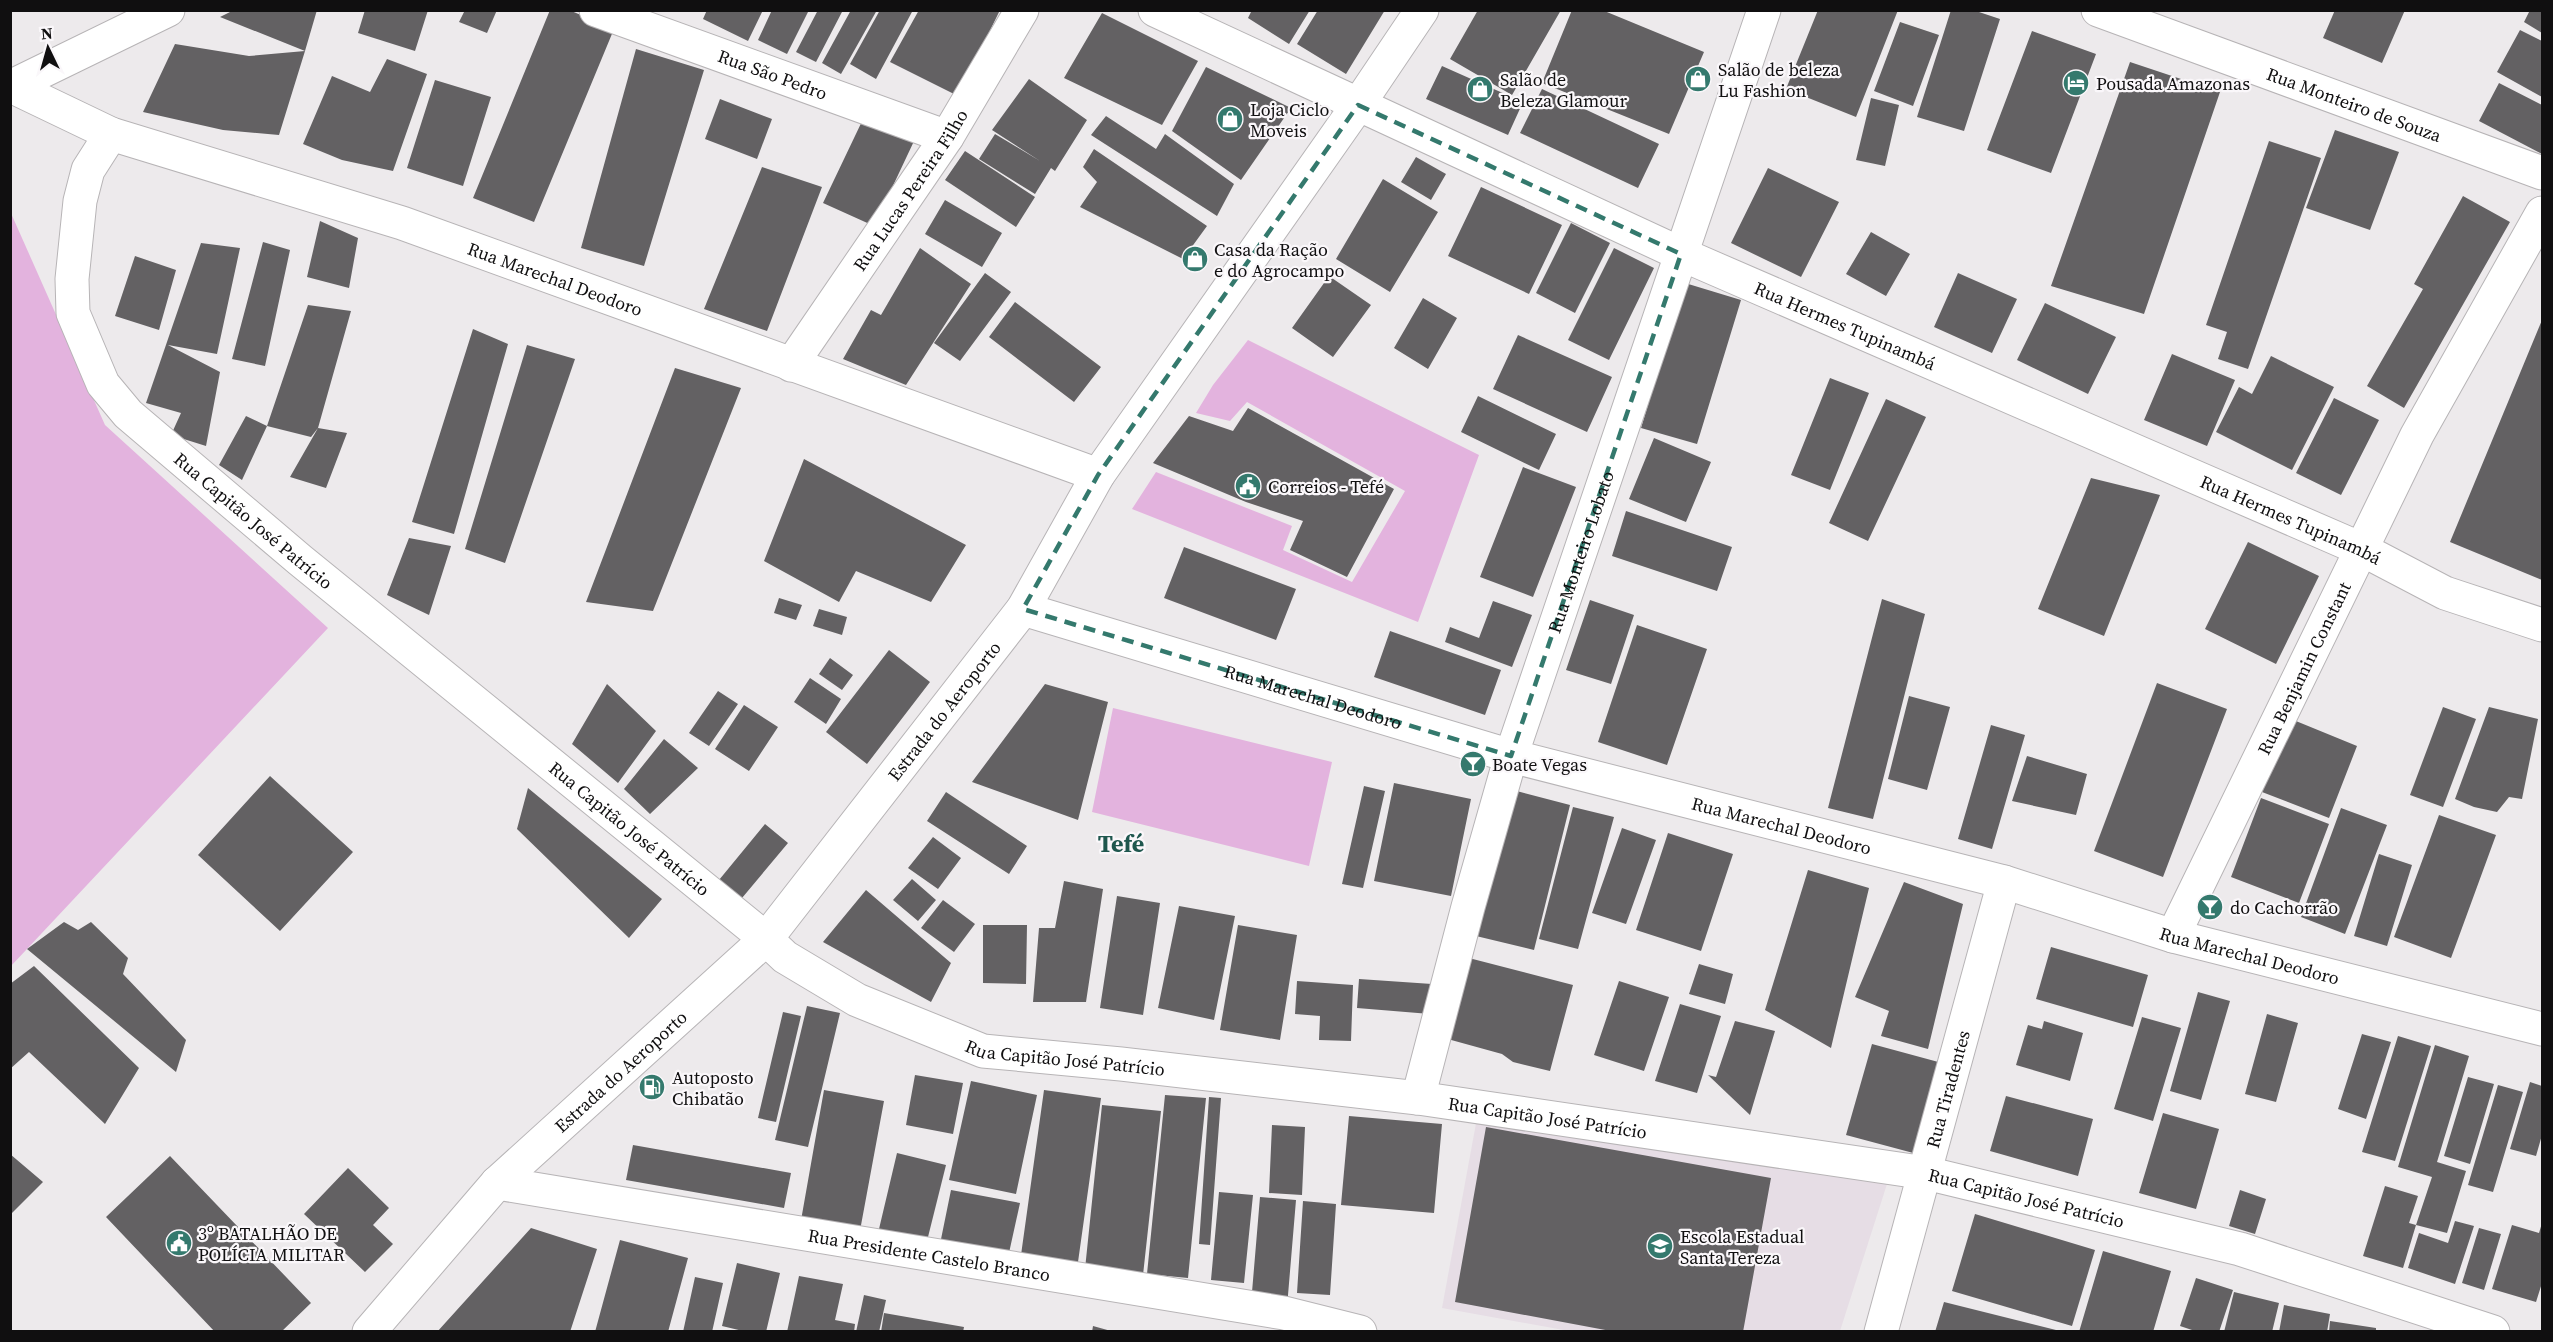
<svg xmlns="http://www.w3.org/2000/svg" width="2553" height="1342" font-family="'Source Serif 4',serif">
<rect width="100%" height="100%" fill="#edeaec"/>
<path fill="#e6dde5" d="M1477 1118 1887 1184 1840 1331H1569L1442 1308Z"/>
<path fill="#e3b3de" d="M10 211 105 425 328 628 11 966Z
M1248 340 1479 455 1418 622 1132 509 1156 472 1292 526 1283 550 1352 582 1405 491 1247 402 1230 421 1196 413 1213 385Z
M1113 708 1332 762 1309 866 1092 812Z"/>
<path fill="#636163" d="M234 10H317L305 51 220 17Z
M365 10H428L415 51 358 33Z
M465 10H497L487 33 459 22Z
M550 10H569L614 29 534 222 473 198Z
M707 10H763L748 41 703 19Z
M772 10H809L787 54 758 40Z
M818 10H843L816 62 796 52Z
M851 10H877L841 74 822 63Z
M880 10H913L876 79 850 64Z
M919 10H1000L958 96 890 62Z
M1252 10H1310L1289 44 1248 18Z
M1318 10H1385L1346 74 1297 44Z
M1478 10H1561L1512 95 1450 59Z
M1572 10H1602L1704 52 1669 134 1542 83Z
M1818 10H1898L1856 117 1786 89Z
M1951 10H1973L2000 19 1964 131 1917 117Z
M2335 10H2405L2382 63 2323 38Z
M2530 10H2542V33L2524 22Z
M1102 13 1198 61 1162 125 1064 78Z
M1900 22 1939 35 1913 106 1874 91Z
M2520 30 2542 41V97L2497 72Z
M2032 31 2096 54 2051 173 1987 150Z
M175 44 249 56 305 51 279 135 223 130 143 112Z
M636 49 704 70 644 266 581 248Z
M387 59 427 74 393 171 342 160 303 144 332 76 370 92Z
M2130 62 2220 92 2144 314 2051 286Z
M1442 66 1523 102 1508 135 1426 99Z
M1206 67 1291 108 1241 180 1172 131Z
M1029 79 1087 120 1055 171 1051 168 1035 194 979 159 995 134 1040 161 992 130Z
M435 80 491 97 463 186 407 168Z
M2499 83 2542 105V154L2479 121Z
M1542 89 1659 144 1638 188 1520 133Z
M1871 98 1899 105 1885 166 1856 160Z
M720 99 772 119 757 159 705 139Z
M865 115 915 139 874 226 823 203Z
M1106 116 1156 149 1165 134 1234 184 1217 216 1091 135Z
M2335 130 2399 152 2370 230 2306 208Z
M2269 141 2321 158 2248 369 2218 359 2227 332 2206 325Z
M1094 149 1207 226 1183 259 1080 207 1097 182 1083 167Z
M965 151 1035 197 1016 227 945 180Z
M1416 157 1446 174 1431 200 1401 182Z
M762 167 822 187 767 331 704 309Z
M1768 168 1839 202 1801 277 1731 243Z
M1383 179 1438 212 1390 292 1336 259Z
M1481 187 1562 225 1529 294 1448 256Z
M2463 196 2510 222 2404 408 2367 386 2423 289 2414 284Z
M945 200 1002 233 982 267 925 234Z
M320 221 358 238 349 288 307 277Z
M1571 223 1610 243 1575 313 1536 293Z
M1871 232 1910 254 1886 296 1846 274Z
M263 242 290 250 265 366 232 359Z
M201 243 240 248 217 354 168 345 220 372 206 446 171 435 181 413 146 403Z
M920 248 971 284 906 385 843 359 871 310 881 315Z
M1614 248 1654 268 1609 360 1568 340Z
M135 256 176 270 159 330 115 316Z
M985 273 1011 292 960 361 934 343Z
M1958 273 2017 299 1992 353 1934 327Z
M1329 276 1371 305 1333 357 1292 328Z
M1685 283 1741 300 1697 444 1641 428Z
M1423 298 1457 318 1428 369 1394 348Z
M1015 302 1101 367 1074 402 989 337Z
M2045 303 2116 337 2088 394 2017 360Z
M308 305 351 311 318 428 347 433 326 488 290 477 318 428 311 437 267 426Z
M2542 320V580L2450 542Z
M473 329 508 344 454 534 412 522Z
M1518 335 1612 377 1587 432 1493 389Z
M527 345 575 359 505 563 465 549Z
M2172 354 2235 380 2207 446 2144 420Z
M2271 356 2334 387 2292 470 2216 432 2239 387 2252 394Z
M675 368 741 388 653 611 586 602Z
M1830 378 1869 393 1830 490 1791 475Z
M1478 396 1556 434 1539 470 1461 432Z
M2334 398 2379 420 2341 495 2296 473Z
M1886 399 1926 417 1868 541 1829 523Z
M1248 408 1394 489 1347 577 1290 550 1303 521 1246 502 1153 463 1189 416 1233 431Z
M246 416 267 426 242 480 219 465Z
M1654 438 1711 462 1686 522 1629 499Z
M804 459 966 545 931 602 856 571 839 602 764 561Z
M1523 467 1576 487 1533 597 1480 577Z
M2091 478 2160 495 2104 636 2038 609Z
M1626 511 1732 547 1717 591 1612 556Z
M409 538 451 546 429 615 387 595Z
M2248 542 2319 576 2276 664 2205 629Z
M1184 547 1296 589 1276 640 1164 598Z
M779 598 802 605 796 620 774 613Z
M1882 599 1925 614 1873 819 1828 808Z
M1590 600 1634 615 1611 684 1566 670Z
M1493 601 1532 615 1512 667 1445 642 1450 627 1479 638Z
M819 609 847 617 842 635 813 626Z
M1637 625 1707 649 1667 765 1598 742Z
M1390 631 1501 670 1485 715 1374 677Z
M889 650 930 682 867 764 826 732Z
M830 658 853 675 842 690 819 674Z
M810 678 841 699 826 724 794 702Z
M2157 683 2227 709 2163 877 2094 851Z
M607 684 656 731 618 783 572 744Z
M1045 684 1108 702 1078 820 972 782Z
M718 691 738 704 709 746 689 733Z
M1909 696 1950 707 1927 790 1888 779Z
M744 705 778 727 749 771 715 749Z
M2443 707 2476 719 2443 807 2410 795Z
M2489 707 2538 719 2522 799 2509 797 2497 812 2474 807 2455 799Z
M2291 719 2357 746 2329 818 2262 792Z
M1991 725 2025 735 1992 849 1958 839Z
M664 739 698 768 650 814 624 789Z
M2027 756 2087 774 2076 815 2012 801Z
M270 776 353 852 280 931 198 855Z
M1394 783 1471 799 1451 896 1374 881Z
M1364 786 1385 791 1363 888 1342 884Z
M528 788 662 899 629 938 517 829Z
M1513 790 1570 805 1534 950 1476 936Z
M946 792 1027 846 1009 874 927 821Z
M2261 798 2329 824 2299 903 2231 877Z
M1573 807 1614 817 1578 949 1539 939Z
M2341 808 2387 825 2345 934 2301 917Z
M2439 815 2496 835 2451 958 2394 937Z
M765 824 788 843 742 898 719 880Z
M1622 828 1656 840 1626 924 1592 913Z
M1668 833 1733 854 1701 951 1636 930Z
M933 837 961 858 938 889 908 868Z
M2379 854 2412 865 2387 946 2354 936Z
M1808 870 1869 888 1831 1048 1765 1010Z
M912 879 936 900 918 921 893 900Z
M1064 881 1103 889 1086 1002H1033L1039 928H1055Z
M1904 882 1963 904 1928 1049 1881 1036 1889 1011 1855 997Z
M866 890 951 963 931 1002 823 942Z
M1117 896 1160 903 1143 1015 1100 1008Z
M943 900 975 924 954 952 921 928Z
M1179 906 1235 916 1214 1020 1158 1008Z
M64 922 78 930 91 922 128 958 123 974 186 1040 176 1072 27 949Z
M983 925H1027L1026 984 983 983Z
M1238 925 1297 935 1280 1040 1220 1030Z
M2051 947 2148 975 2133 1027 2036 999Z
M1465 957 1573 985 1550 1071 1513 1062 1502 1054 1444 1038Z
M1699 964 1733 974 1725 1004 1689 994Z
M34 966 139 1068 105 1124 29 1052 10 1069V984Z
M1359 979 1432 984 1430 1014 1357 1008Z
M1297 981 1353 985 1351 1041 1319 1040 1320 1016 1295 1014Z
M1619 981 1669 997 1644 1071 1594 1055Z
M2198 992 2230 1001 2201 1100 2170 1091Z
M1680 1004 1721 1016 1697 1093 1655 1081Z
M807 1006 840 1013 808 1147 775 1140Z
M783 1012 801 1016 776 1122 758 1118Z
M2267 1014 2298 1023 2276 1102 2245 1094Z
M2142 1017 2181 1028 2153 1121 2114 1109Z
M1735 1021 1775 1031 1750 1115 1708 1075 1716 1077Z
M2044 1021 2083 1033 2070 1081 2016 1065 2028 1025 2042 1029Z
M2362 1034 2391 1042 2366 1119 2338 1109Z
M2398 1036 2431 1046 2395 1161 2362 1152Z
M1872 1044 1942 1063 1917 1154 1846 1135Z
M2435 1045 2469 1056 2437 1162 2466 1171 2447 1233 2416 1225 2432 1177 2398 1167Z
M915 1075 963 1083 953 1134 906 1125Z
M2468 1077 2494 1084 2470 1164 2444 1156Z
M971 1081 1037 1095 1016 1194 949 1180Z
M2530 1082 2542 1086V1135L2536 1156 2510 1149Z
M2498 1085 2523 1092 2493 1192 2468 1185Z
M824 1090 884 1101 859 1236 800 1226Z
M1044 1090 1101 1098 1078 1262 1021 1255Z
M1165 1095 1206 1098 1188 1278 1147 1274Z
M2006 1096 2093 1119 2078 1176 1990 1151Z
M1209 1097 1221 1098 1210 1245 1199 1244Z
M1102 1105 1161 1111 1143 1275 1085 1269Z
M2163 1113 2219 1129 2196 1209 2139 1193Z
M1349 1116 1442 1124 1434 1213 1341 1205Z
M1272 1125 1305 1127 1302 1195 1269 1193Z
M1486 1127 1771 1178 1743 1332H1616L1455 1302Z
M633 1145 791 1173 784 1208 626 1180Z
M897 1153 946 1165 927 1241 879 1229Z
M10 1154 43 1182 10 1215Z
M170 1156 311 1303 281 1332H215L106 1217Z
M348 1168 389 1208 373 1225 393 1244 365 1272 304 1214Z
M2385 1186 2418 1196 2409 1223 2416 1225 2403 1268 2363 1256Z
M951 1190 1020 1203 1007 1262 939 1249Z
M2240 1190 2266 1199 2255 1234 2229 1226Z
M1219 1192 1253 1195 1244 1283 1211 1280Z
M1260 1197 1296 1200 1287 1307 1251 1304Z
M1303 1201 1336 1204 1330 1295 1297 1293Z
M1975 1214 2095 1250 2072 1326 1952 1291Z
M2455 1221 2474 1226 2455 1284 2408 1268 2419 1233 2448 1243Z
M2542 1223V1283L2536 1302 2492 1289 2512 1225 2539 1233Z
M531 1228 597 1249 570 1332H437Z
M2479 1228 2501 1234 2484 1290 2462 1283Z
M620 1240 688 1258 668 1332H595Z
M2103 1251 2171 1271 2153 1332H2079Z
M737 1263 780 1273 766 1332H747L722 1326Z
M799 1276 843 1284 835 1320 855 1324 854 1332H787Z
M695 1277 723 1283 712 1332H683Z
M2196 1278 2233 1290 2219 1332H2198L2180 1326Z
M2234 1292 2279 1303 2272 1332H2224Z
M864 1295 886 1300 879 1332H856Z
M1944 1302 2060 1331 2059 1332H1935Z
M2284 1305 2330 1314 2327 1332H2279Z
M884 1313 964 1327 963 1332H881Z
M2330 1321 2376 1328V1332H2329Z
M1093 1326 1111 1331V1332H1092Z"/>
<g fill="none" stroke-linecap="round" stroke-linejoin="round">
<defs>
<g id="minor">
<path id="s1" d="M596 10 947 137"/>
<path id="s2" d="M1155 10 1681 254 2361 549 2445 593 2542 625"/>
<path d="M10 87 168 10"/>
<path id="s3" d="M13 87 111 134 402 223 1098 475"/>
<path id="s4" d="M111 134 88 170 80 201 72 279 73 313 103 384 128 414 300 560 766 939 785 957 857 1000 983 1051 1121 1064 1418 1098 1926 1173 2240 1249 2493 1332"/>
<path id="s5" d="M791 365 947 137 1022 10"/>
<path id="s6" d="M1023 609 1511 756 2004 882 2173 936 2542 1029"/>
<path id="s7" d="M2173 936 2417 435 2542 213"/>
<path id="s8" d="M1418 1098 1468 907 1511 756 1764 10"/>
<path id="s9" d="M497 1183 1284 1313 1360 1332"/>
<path id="s10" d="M1881 1332 2004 882"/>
</g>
<g id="tertiary">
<path id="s11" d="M2098 10 2542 173"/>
<path id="s12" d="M369 1332 497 1183 766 939 1023 609 1098 475 1358 105 1422 10"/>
</g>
</defs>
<use href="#minor" stroke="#b7b4b6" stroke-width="35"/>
<use href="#tertiary" stroke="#b7b4b6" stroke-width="35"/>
<use href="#minor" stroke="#fff" stroke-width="33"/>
<use href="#tertiary" stroke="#fff" stroke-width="33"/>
</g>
<path fill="none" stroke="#34796d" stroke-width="4.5" stroke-dasharray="12 8" stroke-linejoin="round" d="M1358 105 1681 254 1511 756 1023 609 1098 475Z"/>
<defs>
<symbol id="shop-disc" viewBox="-11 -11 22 22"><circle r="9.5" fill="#34796d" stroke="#faf7fa"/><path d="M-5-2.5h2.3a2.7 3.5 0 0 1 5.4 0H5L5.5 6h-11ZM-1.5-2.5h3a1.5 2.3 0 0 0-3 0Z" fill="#fff"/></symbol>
<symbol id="hotel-disc" viewBox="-11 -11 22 22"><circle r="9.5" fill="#34796d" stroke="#faf7fa"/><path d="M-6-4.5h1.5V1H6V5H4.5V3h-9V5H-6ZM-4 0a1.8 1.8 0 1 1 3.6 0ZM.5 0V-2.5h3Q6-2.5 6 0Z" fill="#fff"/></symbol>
<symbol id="civic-disc" viewBox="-11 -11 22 22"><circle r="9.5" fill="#34796d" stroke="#faf7fa"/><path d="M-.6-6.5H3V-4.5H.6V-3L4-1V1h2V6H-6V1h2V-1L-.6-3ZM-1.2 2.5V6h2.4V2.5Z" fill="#fff"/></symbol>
<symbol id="bar-disc" viewBox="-11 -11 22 22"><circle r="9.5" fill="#34796d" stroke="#faf7fa"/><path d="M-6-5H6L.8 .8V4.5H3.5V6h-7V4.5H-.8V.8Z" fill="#fff"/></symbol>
<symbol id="fuel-disc" viewBox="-11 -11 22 22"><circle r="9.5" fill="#34796d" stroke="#faf7fa"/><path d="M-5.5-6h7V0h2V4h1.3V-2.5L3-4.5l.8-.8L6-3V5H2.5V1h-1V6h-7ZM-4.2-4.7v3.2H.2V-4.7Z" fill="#fff"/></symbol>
<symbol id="school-disc" viewBox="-11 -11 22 22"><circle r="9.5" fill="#34796d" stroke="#faf7fa"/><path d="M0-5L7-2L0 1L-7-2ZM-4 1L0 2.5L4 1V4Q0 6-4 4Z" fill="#fff"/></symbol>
</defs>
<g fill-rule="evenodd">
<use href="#shop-disc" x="1683" y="64" width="30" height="30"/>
<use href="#hotel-disc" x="2061" y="68" width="30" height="30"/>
<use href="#shop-disc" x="1465" y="74" width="30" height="30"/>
<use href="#shop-disc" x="1215" y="104" width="30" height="30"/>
<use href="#shop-disc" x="1180" y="244" width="30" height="30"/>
<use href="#civic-disc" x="1233" y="471" width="30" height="30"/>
<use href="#bar-disc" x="1458" y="749" width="30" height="30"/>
<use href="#bar-disc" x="2195" y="892" width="30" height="30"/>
<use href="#fuel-disc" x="637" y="1072" width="30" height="30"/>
<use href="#civic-disc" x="164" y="1228" width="30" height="30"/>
<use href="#school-disc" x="1645" y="1231" width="30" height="30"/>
</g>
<g text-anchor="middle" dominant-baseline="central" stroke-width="4.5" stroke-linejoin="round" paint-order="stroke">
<g font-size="18" fill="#100f10" stroke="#faf7fa" text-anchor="start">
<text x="1718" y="69">Salão de beleza<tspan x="1718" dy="21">Lu Fashion</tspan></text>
<text x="1500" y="79">Salão de<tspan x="1500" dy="21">Beleza Glamour</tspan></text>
<text x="2096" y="83">Pousada Amazonas</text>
<text x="1250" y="109">Loja Ciclo<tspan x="1250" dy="21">Moveis</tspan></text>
<text x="1214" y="249">Casa da Ração<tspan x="1214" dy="21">e do Agrocampo</tspan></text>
<text x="1268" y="486">Correios - Tefé</text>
<text x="1492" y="764">Boate Vegas</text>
<text x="2230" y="907">do Cachorrão</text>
<text x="672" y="1077">Autoposto<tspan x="672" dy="21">Chibatão</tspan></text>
<text x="198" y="1233">3º BATALHÃO DE<tspan x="198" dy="21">POLÍCIA MILITAR</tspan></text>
<text x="1680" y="1236">Escola Estadual<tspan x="1680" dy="21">Santa Tereza</tspan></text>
</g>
<g font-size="18" fill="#100f10" stroke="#faf7fa">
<text stroke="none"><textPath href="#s1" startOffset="188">Rua São Pedro</textPath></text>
<text stroke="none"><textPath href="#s11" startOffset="273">Rua Monteiro de Souza</textPath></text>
<text stroke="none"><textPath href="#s5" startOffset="212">Rua Lucas Pereira Filho</textPath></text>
<text stroke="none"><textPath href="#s3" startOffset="576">Rua Marechal Deodoro</textPath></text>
<text stroke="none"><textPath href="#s2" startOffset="759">Rua Hermes Tupinambá</textPath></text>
<text stroke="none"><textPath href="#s4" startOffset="468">Rua Capitão José Patrício</textPath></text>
<text stroke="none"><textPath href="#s2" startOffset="1245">Rua Hermes Tupinambá</textPath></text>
<text stroke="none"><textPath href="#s8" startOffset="570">Rua Monteiro Lobato</textPath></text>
<text stroke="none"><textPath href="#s7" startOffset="298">Rua Benjamin Constant</textPath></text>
<text stroke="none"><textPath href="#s6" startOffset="303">Rua Marechal Deodoro</textPath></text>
<text stroke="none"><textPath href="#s12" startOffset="849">Estrada do Aeroporto</textPath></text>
<text stroke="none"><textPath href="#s6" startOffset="789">Rua Marechal Deodoro</textPath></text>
<text stroke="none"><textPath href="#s4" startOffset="954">Rua Capitão José Patrício</textPath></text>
<text stroke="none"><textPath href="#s6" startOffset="1275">Rua Marechal Deodoro</textPath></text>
<text stroke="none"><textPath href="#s4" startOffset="1458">Rua Capitão José Patrício</textPath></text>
<text stroke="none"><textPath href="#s12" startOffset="363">Estrada do Aeroporto</textPath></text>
<text stroke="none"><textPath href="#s10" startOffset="252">Rua Tiradentes</textPath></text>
<text stroke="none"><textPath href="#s4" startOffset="1944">Rua Capitão José Patrício</textPath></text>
<text stroke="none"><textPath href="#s4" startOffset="2430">Rua Capitão José Patrício</textPath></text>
<text stroke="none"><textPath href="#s9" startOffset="438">Rua Presidente Castelo Branco</textPath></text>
</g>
<g font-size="24" font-weight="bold" fill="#1f574e" stroke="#faf7fa">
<text x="1121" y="843">Tefé</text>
</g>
</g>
<rect width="2553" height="1342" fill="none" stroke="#100f10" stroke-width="24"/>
<g transform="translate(48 48) rotate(355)" stroke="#faf7fa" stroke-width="4.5" paint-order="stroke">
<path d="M0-4.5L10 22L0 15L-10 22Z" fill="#100f10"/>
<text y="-9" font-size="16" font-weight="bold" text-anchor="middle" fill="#100f10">N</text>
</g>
</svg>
